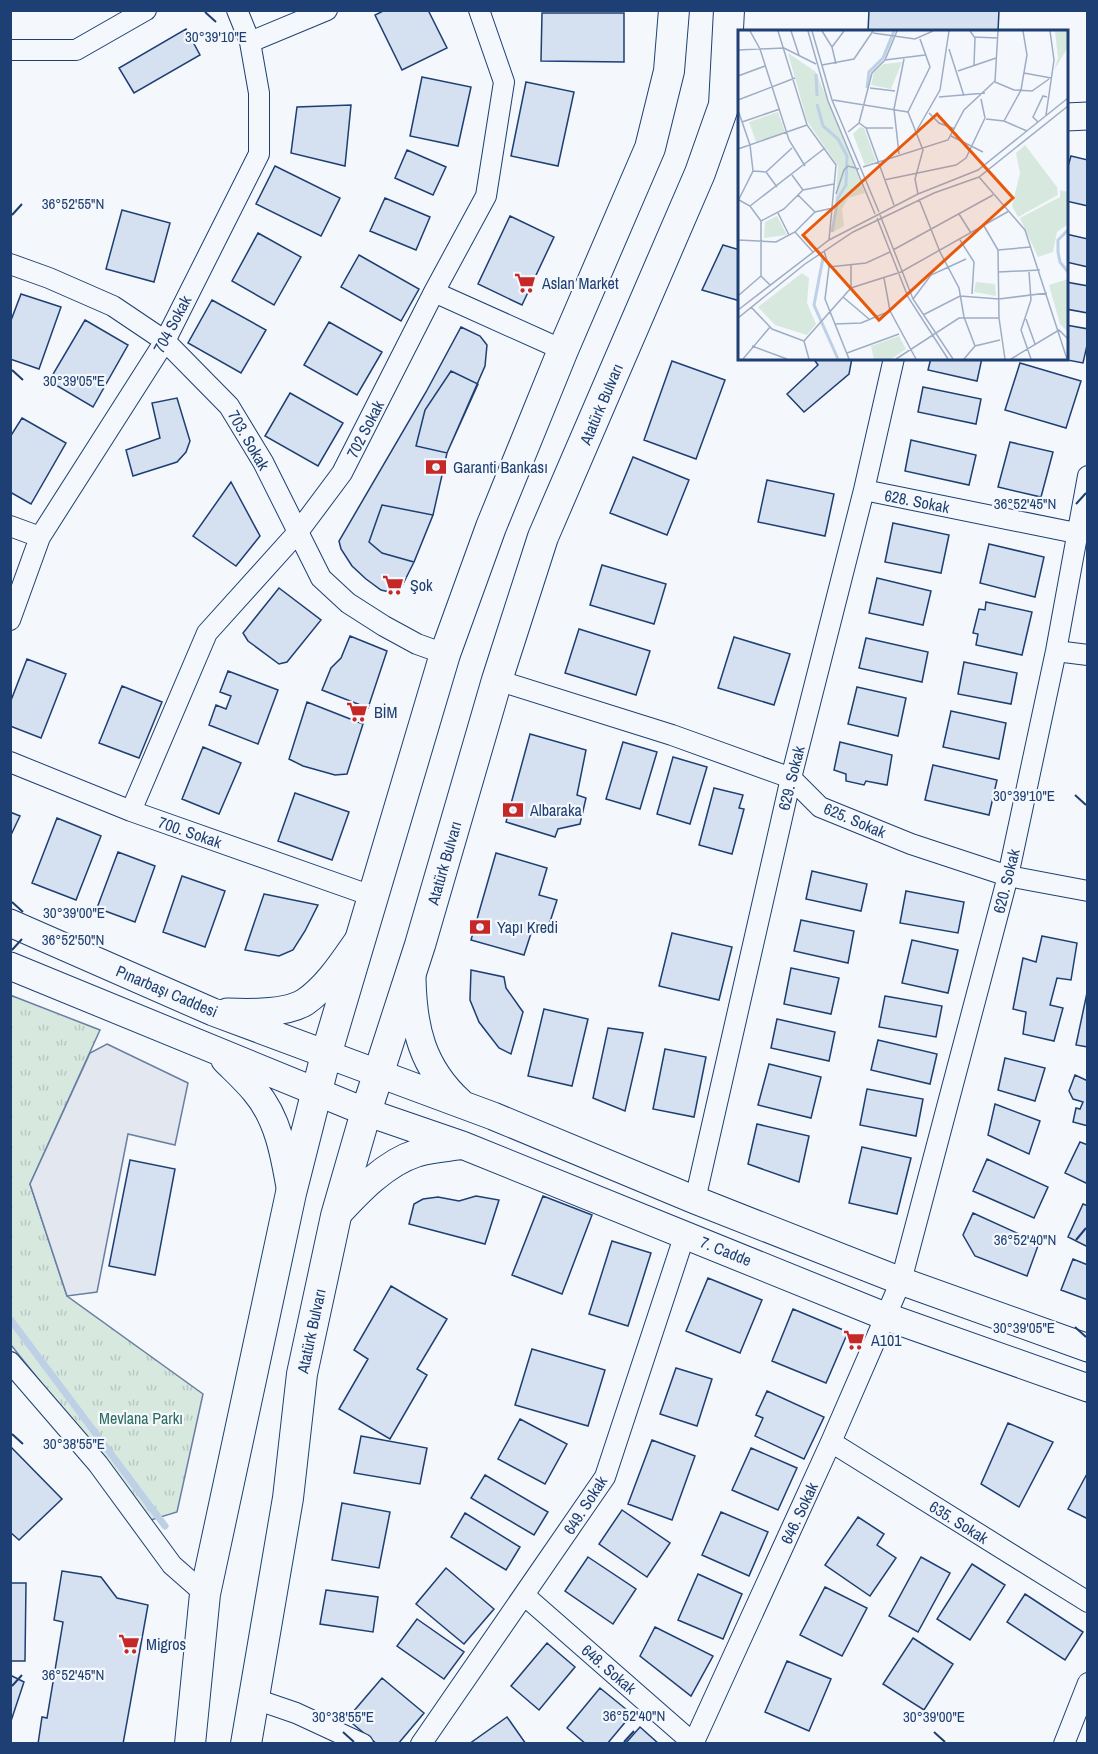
<svg xmlns="http://www.w3.org/2000/svg" width="1098" height="1754" font-family="'Archivo Narrow',sans-serif">
<defs>
<pattern id="park-tufts" width="24" height="20" patternUnits="userSpaceOnUse" patternTransform="scale(1.5)"><rect width="24" height="20" fill="#d7e8df"/><path d="M3 7l-1-3M5 7V3M7 7l1-3M15 17l-1-3M17 17v-4M19 17l1-3" fill="none" stroke="#b8c8c3"/></pattern>
</defs>
<rect width="100%" height="100%" fill="#f4f7fb"/>
<path fill="url(#park-tufts)" stroke="#687fa3" stroke-width="1.5" d="M10 995 100 1030 30 1184 67 1296 203 1394 177 1512 151 1520 11 1345Z"/>
<path fill="#e3e8f0" stroke="#687fa3" stroke-width="1.5" d="M107 1044 188 1083 175 1145 128 1134 97 1292 67 1296 30 1184 90 1053Z"/>
<g fill="none" stroke-linecap="round" stroke-linejoin="round">
<path stroke="#bed0e5" stroke-width="7" d="M10 1319 165 1526"/>
</g>
<path fill="#d5e0f0" stroke="#1d3f73" stroke-width="1.5" d="M385 10H428L447 48 402 70 375 15Z
M869 10H999L998 32H868Z
M542 13H624V62L541 61Z
M186 29 200 55 134 93 119 68Z
M422 77 471 87 458 146 410 136Z
M526 82 574 92 558 166 511 156Z
M351 105 345 166 291 153 297 107Z
M407 150 446 167 433 195 395 178Z
M1071 156 1088 160V206L1066 201V173Z
M275 166 340 198 321 236 256 204Z
M385 198 430 217 416 250 370 231Z
M122 210 170 223 154 282 106 269Z
M510 216 554 237 522 305 478 284Z
M258 233 301 257 274 305 232 281Z
M1066 234 1088 239V267L1066 262Z
M723 245 740 250V301L702 290Z
M359 255 419 289 401 321 341 287Z
M1066 282 1088 286V313L1066 309Z
M21 294 61 307 39 369 10 359V323Z
M212 300 266 330 241 373 188 343Z
M85 320 128 345 93 407 49 381Z
M329 322 382 352 357 395 304 365Z
M1066 325 1088 329V341L1083 363 1057 358H1066Z
M461 327 480 336 487 345 485 366 447 453 433 515 414 562 398 594 381 590 366 579 352 566 341 549 339 541 426 392Z
M813 358H852L849 374 804 412 787 394 818 365Z
M931 358H982L977 381 928 370Z
M672 361 725 380 696 459 644 440Z
M1020 363 1081 381 1066 428 1005 410Z
M451 371 478 384 447 453 416 446 425 410Z
M923 387 981 399 976 424 918 412Z
M290 393 343 423 318 466 265 436Z
M177 398 190 441 186 452 177 462 133 476 126 450 160 438 152 403Z
M22 418 66 443 31 504 10 492V437Z
M911 440 976 455 969 485 905 471Z
M1010 442 1053 452 1041 497 998 487Z
M633 457 689 480 667 535 610 513Z
M767 480 834 494 825 536 758 522Z
M231 482 260 536 236 566 193 536Z
M382 505 433 515 414 562 382 553 369 542Z
M893 523 949 535 941 573 885 562Z
M989 544 1044 557 1035 597 980 583Z
M602 565 666 584 654 624 590 605Z
M877 578 931 591 923 625 869 613Z
M279 588 321 620 287 662 279 664 248 641 243 633Z
M986 602 1032 612 1022 655 976 645 978 634 973 633 979 609 985 610Z
M579 629 650 651 636 695 565 673Z
M350 636 387 651 368 708 322 690 331 668 341 658Z
M734 637 790 654 774 705 718 688Z
M866 638 928 652 922 682 859 668Z
M27 659 66 674 41 738 10 726V703Z
M964 662 1017 673 1011 704 958 694Z
M228 671 278 690 258 744 209 725 216 705 226 709 231 696 220 692Z
M122 686 162 702 139 758 99 743Z
M857 687 906 698 898 736 848 724Z
M307 702 363 724 347 774 335 775 303 766 289 759Z
M951 711 1006 723 999 759 943 747Z
M530 734 586 750 577 795 586 798 580 824 558 829 555 837 506 822Z
M623 742 657 752 640 809 606 799Z
M840 742 892 755 887 785 866 781 864 785 846 781V774L834 770Z
M203 747 241 763 219 814 182 799Z
M673 757 707 767 690 824 657 814Z
M933 765 997 780 989 815 925 800Z
M714 788 743 795 739 808 744 809 732 854 699 845Z
M295 793 349 812 332 860 278 841Z
M10 812 20 816 10 837Z
M57 818 101 836 76 900 32 883Z
M118 852 155 866 135 922 97 908Z
M496 853 547 868 539 895 557 900 548 928 534 924 524 955 471 940Z
M812 871 867 884 861 911 806 899Z
M182 876 225 891 205 947 163 932Z
M906 891 964 902 958 933 900 923Z
M264 894 318 905 305 931 293 950 279 956 245 950Z
M801 920 854 931 848 963 794 951Z
M672 933 732 947 719 1000 659 986Z
M1042 936 1077 943 1071 980 1057 978 1050 1005 1063 1008 1054 1041 1023 1034 1026 1012 1013 1009 1023 958 1036 962Z
M912 940 958 950 948 993 902 983Z
M791 968 839 978 831 1014 784 1004Z
M471 970 504 977 506 988 523 1012 511 1054 499 1048 479 1022 470 1000Z
M1088 988V1047L1076 1045Z
M885 996 942 1006 936 1037 879 1027Z
M544 1009 588 1019 572 1086 528 1076Z
M777 1019 835 1032 829 1061 771 1048Z
M608 1028 643 1033 625 1111 593 1098Z
M878 1040 937 1054 930 1084 871 1070Z
M665 1049 706 1057 694 1117 653 1109Z
M1005 1058 1045 1068 1035 1101 998 1090Z
M769 1064 821 1077 811 1118 758 1105Z
M1075 1075 1088 1081V1126L1073 1122 1076 1108 1080 1109 1083 1102 1073 1099 1069 1091Z
M867 1089 923 1099 916 1136 860 1125Z
M995 1104 1040 1121 1029 1154 988 1135Z
M757 1124 809 1136 799 1182 748 1164Z
M1080 1142 1088 1145V1184L1065 1173Z
M862 1147 911 1158 897 1214 849 1203Z
M987 1159 1048 1187 1034 1218 973 1191Z
M130 1160 175 1169 155 1275 109 1266Z
M476 1196 499 1200 485 1244 409 1224 414 1204 423 1199 438 1197 459 1201Z
M543 1196 592 1215 562 1294 512 1275Z
M1083 1204 1088 1206V1247L1068 1237Z
M973 1213 1039 1243 1027 1276 975 1256 963 1235Z
M612 1241 651 1253 628 1326 589 1314Z
M1073 1259 1088 1265V1300L1061 1290Z
M708 1278 762 1300 740 1353 686 1331Z
M391 1286 447 1319 417 1369 427 1375 390 1439 339 1409 368 1359 354 1350Z
M793 1309 848 1332 826 1383 772 1361Z
M532 1349 605 1370 588 1426 515 1405Z
M676 1368 712 1379 697 1426 660 1414Z
M767 1391 824 1417 804 1459 755 1436 763 1418 756 1415Z
M520 1419 567 1444 545 1484 498 1459Z
M1008 1423 1053 1442 1019 1507 981 1484Z
M361 1436 427 1448 420 1484 354 1473Z
M652 1440 695 1456 672 1520 628 1504Z
M10 1446 62 1499 19 1540 10 1532Z
M751 1448 797 1468 778 1510 732 1490Z
M1088 1472V1519L1068 1509Z
M485 1475 548 1512 534 1535 471 1498Z
M342 1503 390 1512 379 1568 332 1560Z
M622 1510 670 1543 647 1577 599 1544Z
M721 1512 768 1532 749 1576 702 1555Z
M465 1513 520 1547 506 1570 451 1537Z
M858 1517 884 1534 877 1545 896 1558 870 1596 825 1565Z
M588 1557 636 1589 613 1624 565 1591Z
M921 1557 950 1573 918 1632 889 1616Z
M972 1564 1005 1585 970 1640 937 1619Z
M446 1568 494 1609 464 1644 416 1604Z
M62 1571 101 1577 117 1598 148 1605 123 1744H38L42 1717 47 1718 63 1622 54 1620Z
M698 1574 742 1594 723 1639 678 1620Z
M10 1583H26L25 1661H10Z
M825 1587 867 1608 842 1656 800 1635Z
M326 1590 378 1597 373 1632 320 1624Z
M1025 1594 1083 1632 1065 1660 1007 1622Z
M417 1619 464 1652 444 1679 397 1646Z
M655 1627 713 1656 691 1696 640 1656Z
M913 1638 953 1664 924 1710 883 1684Z
M547 1643 575 1667 539 1710 511 1686Z
M787 1661 831 1679 809 1731 765 1712Z
M10 1675 24 1682 10 1724Z
M382 1678 424 1713 398 1744H377L347 1719Z
M600 1688 632 1714 607 1744H586L567 1728Z
M507 1717 526 1744H469Z
M640 1727 659 1744H625Z"/>
<g fill="none" stroke-linecap="round" stroke-linejoin="round">
<defs>
<path id="street" d="M250 42 327 10
M10 50H76L146 10
M10 264 49 278 113 306 165 341 229 406 263 462 321 578 348 603 384 626 417 644 445 654
M434 292 563 350
M864 490 1076 533
M10 526 40 537
M10 620 40 537 165 341 259 154V93L250 42 237 10
M1056 651 1088 655
M497 680 672 735 791 778 820 807 911 844 1008 876 1088 891
M10 762 131 811 372 896
M131 811 207 633 298 532 342 473 434 292 486 196 504 82 479 10
M695 1200 791 778 864 490 894 358
M10 1362 98 1464 172 1565 205 1594
M831 1442 1088 1602
M524 1595 693 1743
M255 1699 296 1713 363 1744
M421 1744 605 1477 685 1234
M693 1744 831 1442 901 1281 1008 876 1056 651 1088 476
M1064 1744 1088 1683"/>
<path id="secondary" d="M1066 117 1088 116
M10 923 213 1012 493 1116 695 1200 901 1281 1088 1348
M10 966 366 1112 462 1145 887 1317 1088 1388
M412 978C413 1028 422 1067 460 1102
M227 1012C249 1013 286 1014 305 1002 327 987 343 962 357 942
M225 1060C235 1070 246 1080 255 1091 279 1119 285 1158 291 1193
M336 1216C358 1192 385 1163 417 1153 431 1149 445 1148 459 1146"/>
<path id="primary" d="M190 1744 205 1594 291 1193 326 1055 445 654 491 527 563 350 650 148 669 71 674 10
M246 1744 288 1498 302 1374 336 1216 366 1112 420 945 497 680 543 537 700 173 724 105 729 10"/>
</defs>
<use href="#street" stroke="#1d3f73" stroke-width="22"/>
<use href="#secondary" stroke="#1d3f73" stroke-width="29"/>
<use href="#primary" stroke="#1d3f73" stroke-width="32"/>
<use href="#street" stroke="#f4f7fb" stroke-width="20"/>
<use href="#secondary" stroke="#f4f7fb" stroke-width="27"/>
<use href="#primary" stroke="#f4f7fb" stroke-width="30"/>
</g>
<path fill="none" stroke="#1d3f73" stroke-width="2" d="M205 12 216 22M12 215 22 204M12 370 23 380M1076 504 1086 493M1075 795 1086 805M12 902 23 912M12 950 22 939M1076 1240 1086 1228M1075 1327 1086 1337M12 1434 23 1444M12 1686 22 1675M343 1732 354 1742M934 1732 945 1742M624 1742 634 1731"/>
<defs>
<symbol id="supermarket-bare" viewBox="-9 -9 18 18"><path d="M-6-5.5h2.5l.6 2H6L4.5 2H-2.5L-4.4-4H-6ZM-1.5 3.2a1.3 1.3 0 1 0 .1 0ZM3 3.2a1.3 1.3 0 1 0 .1 0Z" fill="#c62828" stroke="#f4f7fb" stroke-width="2.5" paint-order="stroke"/></symbol>
<symbol id="bank-bare" viewBox="-9 -9 18 18"><path d="M-6-4H6V4H-6ZM0-2.3a2.3 2.3 0 1 0 0 4.6a2.3 2.3 0 1 0 0-4.6Z" fill="#c62828" stroke="#f4f7fb" stroke-width="2.5" paint-order="stroke"/></symbol>
</defs>
<g fill-rule="evenodd">
<use href="#supermarket-bare" x="510" y="268" width="30" height="30"/>
<use href="#bank-bare" x="421" y="452" width="30" height="30"/>
<use href="#supermarket-bare" x="378" y="570" width="30" height="30"/>
<use href="#supermarket-bare" x="342" y="697" width="30" height="30"/>
<use href="#bank-bare" x="498" y="795" width="30" height="30"/>
<use href="#bank-bare" x="465" y="912" width="30" height="30"/>
<use href="#supermarket-bare" x="839" y="1325" width="30" height="30"/>
<use href="#supermarket-bare" x="114" y="1629" width="30" height="30"/>
</g>
<g text-anchor="middle" dominant-baseline="central" stroke-width="4.5" stroke-linejoin="round" paint-order="stroke">
<g font-size="16" fill="#1d3f73" stroke="#f4f7fb" text-anchor="start">
<text x="542" y="283">Aslan Market</text>
<text x="453" y="467">Garanti Bankası</text>
<text x="410" y="585">Şok</text>
<text x="374" y="712">BİM</text>
<text x="530" y="810">Albaraka</text>
<text x="497" y="927">Yapı Kredi</text>
<text x="871" y="1340">A101</text>
<text x="146" y="1644">Migros</text>
</g>
<g font-size="16" fill="#1d3f73" stroke="#f4f7fb">
<text transform="translate(172 324) rotate(-62)">704 Sokak</text>
<text transform="translate(601 404) rotate(-67)">Atatürk Bulvarı</text>
<text transform="translate(365 429) rotate(-63)">702 Sokak</text>
<text transform="translate(249 440) rotate(60)">703. Sokak</text>
<text transform="translate(917 501) rotate(11)">628. Sokak</text>
<text transform="translate(791 778) rotate(-76)">629. Sokak</text>
<text transform="translate(855 820) rotate(23)">625. Sokak</text>
<text transform="translate(190 832) rotate(19)">700. Sokak</text>
<text transform="translate(444 863) rotate(-74)">Atatürk Bulvarı</text>
<text transform="translate(1006 881) rotate(-76)">620. Sokak</text>
<text transform="translate(167 991) rotate(23)">Pınarbaşı Caddesi</text>
<text transform="translate(726 1251) rotate(22)">7. Cadde</text>
<text transform="translate(311 1331) rotate(-78)">Atatürk Bulvarı</text>
<text transform="translate(585 1505) rotate(-57)">649. Sokak</text>
<text transform="translate(799 1513) rotate(-65)">646. Sokak</text>
<text transform="translate(959 1522) rotate(32)">635. Sokak</text>
<text transform="translate(609 1669) rotate(41)">648. Sokak</text>
</g>
<g font-size="16" fill="#2c6c60" stroke="#f4f7fb">
<text x="141" y="1418">Mevlana Parkı</text>
</g>
</g>
<g transform="translate(738 30)">
<rect width="330" height="330" fill="#f4f7fb"/>
<path d="M317 1H330V17L316 40 320 28ZM164 32 153 59 133 55 136 42 146 34ZM161 306 168 319 153 329H136L133 316Z" fill="#d7e8df"/>
<path d="M322 160 330 162V194L319 202 315 222 300 227 282 188 322 167Z" fill="#d7e8df"/>
<path d="M287 115 319 157 320 165 280 187 274 176 282 143 278 123Z" fill="#d7e8df"/>
<path d="M50 23 78 42 127 163 110 168 104 179 106 196 95 202 100 136 69 91ZM122 97 126 98 138 131 127 135 115 104ZM39 186 49 205 26 208 27 192ZM64 243 71 248 69 273 78 294 69 305 37 295 20 277ZM330 249V302L322 294 311 255ZM238 252 257 254 258 266 236 262Z" fill="#d7e8df"/>
<path d="M40 82 47 102 18 112 11 92Z" fill="#d7e8df"/>
<path fill="none" stroke="#bed0e5" stroke-width="3" d="M78 44 79 66M129 58 131 42 145 28 156 1M79 74 85 96 100 109 109 126 108 155 100 168 94 202M330 200 320 210V222L322 232 330 242M85 228 76 275 100 329"/>
<path fill="none" stroke="#9eadc5" stroke-width="1.5" d="M12 1 22 19 51 110 67 136M40 1 69 95 98 135 91 210M53 1 61 25M70 1 90 71 137 184M74 1 94 70 141 182M84 1 94 17 98 34M232 1 237 8 236 35M135 3 177 9 195 1M236 7 259 8M94 17 106 1M211 19 226 66M0 20 46 18 78 34M147 30 187 25M84 35 116 29 135 1M220 41 258 28M286 43 313 48M0 46 27 36M257 52 276 60 294 61 311 49M132 58 157 61M201 67 247 63M243 69 247 88M0 70 57 48M95 70 170 82M0 80 12 115 15 141 0 171M170 82 185 120 177 149 180 164M170 82 192 37 182 9M191 83 201 93 217 99M308 85 316 30 312 1M248 89 266 91 289 101M266 91 283 60 289 25 285 1M4 92 42 79M300 92 295 87 305 66 309 67M121 93 128 98 156 175M128 98H155M179 100 202 60 211 1M110 102 121 93 134 43 147 30 159 1M213 106 245 122M0 119 69 95M161 124 156 79 166 29M125 137 210 110 226 80 257 51 260 1M15 141 28 142 54 118M28 142 39 157M54 145 65 160M241 147 287 200 329 329M146 150 218 135 228 128 247 88M98 164 106 140 110 136 121 139M60 165 77 182M181 169 202 222 221 258 226 287 237 316M1 170 12 176 23 191M12 176 87 118M40 183 51 205M221 184 233 203M142 185 175 269 215 329M139 188 170 267 210 329M246 196 260 220 261 288 267 329M57 202 75 222M0 210 38 212 57 202 77 182 95 178M222 210 236 232 234 264M155 220 255 165M260 220 293 217M86 221 91 237 87 269 97 294 123 293 152 281 178 329M113 235V258M91 237 128 233 152 222M260 242 302 240M291 242 293 270 283 300 293 329M146 248 152 281M32 255 23 246V191L46 179 65 160 96 154M1 265 23 246M105 267 131 289M175 269 193 245 228 229M13 277 34 299 66 311 71 329M0 280 91 210 180 164 240 140 330 68M185 285 222 266 261 269 309 263M0 288 67 234 115 202 196 163 241 147 330 76M288 289 297 314M97 294 111 329M66 311 113 258 163 242 271 181M14 316 49 329M109 323 161 304M5 329 32 297M158 329 221 288H261M226 329 237 316 262 310M273 329 321 300 330 309"/>
<path fill="#e8590c" fill-opacity="0.15" stroke="#e8590c" stroke-width="3" d="M199 84 275 168 141 290 65 205Z"/>
<rect width="330" height="330" fill="none" stroke="#1d3f73" stroke-width="3"/>
</g>
<g font-size="15" text-anchor="middle" fill="#1d3f73" stroke="#f4f7fb" stroke-width="4.5" stroke-linejoin="round" paint-order="stroke">
<text x="216" y="42">30°39'10"E</text>
<text x="73" y="209">36°52'55"N</text>
<text x="74" y="386">30°39'05"E</text>
<text x="1025" y="509">36°52'45"N</text>
<text x="1024" y="801">30°39'10"E</text>
<text x="74" y="918">30°39'00"E</text>
<text x="73" y="945">36°52'50"N</text>
<text x="1025" y="1245">36°52'40"N</text>
<text x="1024" y="1333">30°39'05"E</text>
<text x="74" y="1449">30°38'55"E</text>
<text x="73" y="1680">36°52'45"N</text>
<text x="634" y="1721">36°52'40"N</text>
<text x="343" y="1722">30°38'55"E</text>
<text x="934" y="1722">30°39'00"E</text>
</g>
<rect width="1098" height="1754" fill="none" stroke="#1d3f73" stroke-width="24"/>
</svg>
